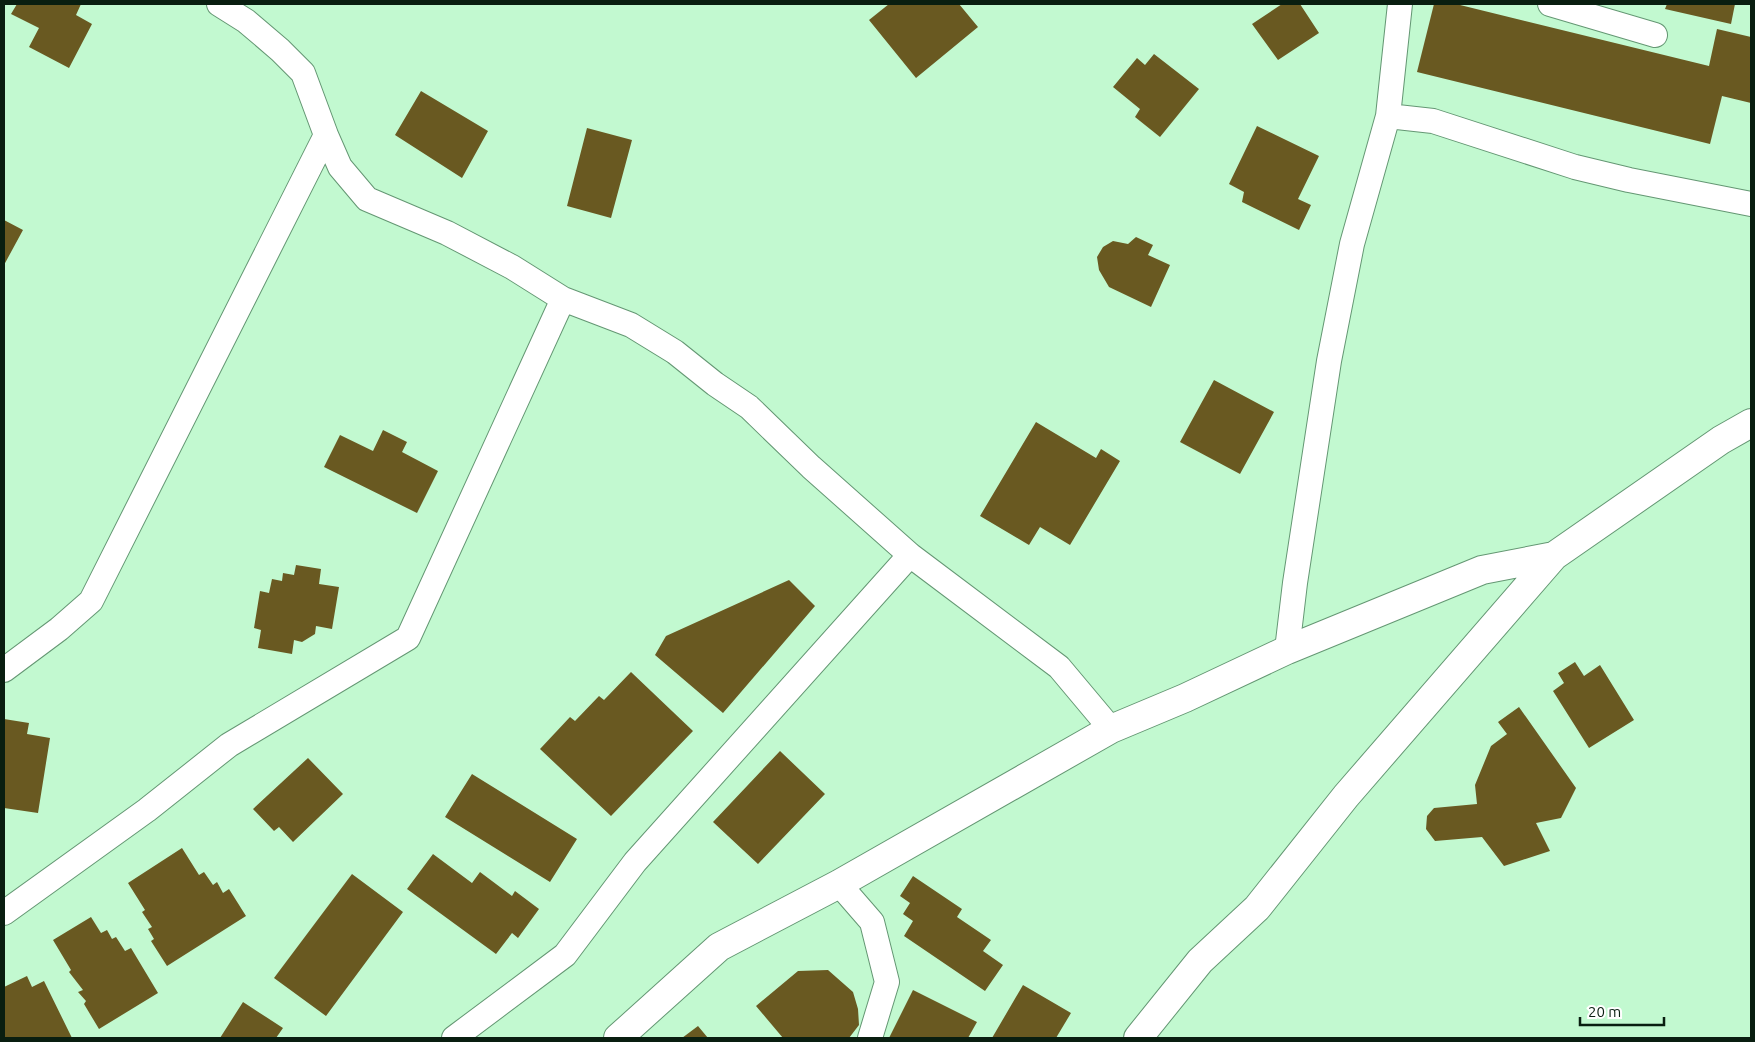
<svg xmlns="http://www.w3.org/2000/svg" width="1755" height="1042" font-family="Ubuntu,sans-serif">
<rect width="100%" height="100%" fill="#c2f9d0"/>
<path fill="#695921" d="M17 4H81L76 15 92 24 69 68 29 47 39 28 11 14Z
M889 4H959L978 27 916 78 869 20Z
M1282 4H1300L1319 33 1278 60 1252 24Z
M1434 4H1456L1709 66 1717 29 1751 37V103L1722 96 1710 144 1417 72Z
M1667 4H1735L1731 24 1665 9Z
M1154 54 1199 89 1160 137 1135 117 1140 109 1113 87 1137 58 1145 65Z
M421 91 488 131 462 178 395 135Z
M1257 126 1319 156 1298 199 1311 205 1299 230 1242 202 1244 192 1229 184Z
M587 128 632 140 611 218 567 206Z
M4 220 23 230 4 265Z
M1136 237 1153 245 1148 255 1170 265 1151 307 1109 287 1099 270 1097 257 1103 247 1113 241 1128 244Z
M1214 380 1274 412 1240 474 1180 442Z
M1036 422 1096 458 1101 449 1120 461 1070 545 1040 527 1029 545 980 516Z
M383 430 407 442 402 452 438 471 417 513 324 467 340 435 373 451Z
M296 565 321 569 319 584 339 587 332 629 316 626 315 634 302 642 294 640 292 654 258 648 261 630 254 628 260 591 269 593 272 579 282 581 283 573 294 575Z
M789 580 815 606 723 713 655 655 666 636Z
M1575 662 1584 676 1600 665 1634 720 1589 748 1553 691 1564 683 1558 673Z
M631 672 693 731 611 816 540 749 570 717 575 721 599 696 604 700Z
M1519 707 1576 788 1561 818 1536 823 1550 851 1504 866 1482 837 1435 841 1426 829 1427 816 1434 808 1477 804 1475 785 1491 746 1507 734 1498 722Z
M4 719 29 723 27 734 50 738 38 813 4 808Z
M780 751 825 794 758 864 713 822Z
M308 758 343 794 293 842 279 827 274 831 253 809Z
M472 774 577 839 550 882 445 817Z
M182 848 199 875 204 872 213 885 217 882 223 893 229 889 246 916 167 966 151 941 154 939 148 929 152 927 142 912 145 910 128 883Z
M433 854 472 883 480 872 512 896 515 891 539 909 518 938 512 933 496 954 407 889Z
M352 874 403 912 326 1016 274 978Z
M913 876 962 909 957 917 991 940 983 951 1003 965 985 991 904 936 913 921 903 914 910 903 900 896Z
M91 917 101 933 107 930 112 939 116 937 125 951 131 948 158 993 99 1029 84 1004 86 1001 78 992 83 990 69 972 71 970 53 940Z
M828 970 853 992 858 1009 859 1025 849 1038H783L756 1006 798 971Z
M27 976 32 987 44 981 72 1038H4V987Z
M1023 985 1071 1013 1056 1038H992Z
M913 990 977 1022 968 1038H889Z
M243 1002 283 1028 276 1038H220Z
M698 1026 708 1038H682Z"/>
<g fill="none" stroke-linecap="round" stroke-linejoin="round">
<defs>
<path id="street" d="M219 4 246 21 280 50 303 73 326 135 340 167 367 199 447 233 512 267 563 299 631 325 675 352 715 384 749 407 811 467 910 555 1059 667 1111 729
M1550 4 1655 35
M1388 116 1433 121 1575 167 1629 180 1751 204
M1287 650 1295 583 1329 361 1352 244 1388 116 1400 4
M4 670 59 629 91 601 326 135
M839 884 872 922 887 982 870 1038
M4 913 147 810 229 745 408 638 563 299
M454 1038 565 955 635 862 910 555"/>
<path id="secondary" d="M618 1038 719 947 839 884 1111 729 1185 698 1287 650 1482 570 1554 556
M1138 1038 1200 961 1257 908 1346 796 1554 556 1721 440 1751 423"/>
</defs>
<use href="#street" stroke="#649773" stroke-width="26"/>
<use href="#secondary" stroke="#649773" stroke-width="30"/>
<use href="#street" stroke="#fff" stroke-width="24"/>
<use href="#secondary" stroke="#fff" stroke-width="28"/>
</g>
<rect width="1755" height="1042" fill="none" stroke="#091e10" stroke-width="10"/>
<path d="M1580 1017v8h84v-8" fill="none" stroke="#091e10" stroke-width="2.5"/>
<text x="1588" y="1017" font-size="15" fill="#091e10" stroke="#ffffff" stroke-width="4" paint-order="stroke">20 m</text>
</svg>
